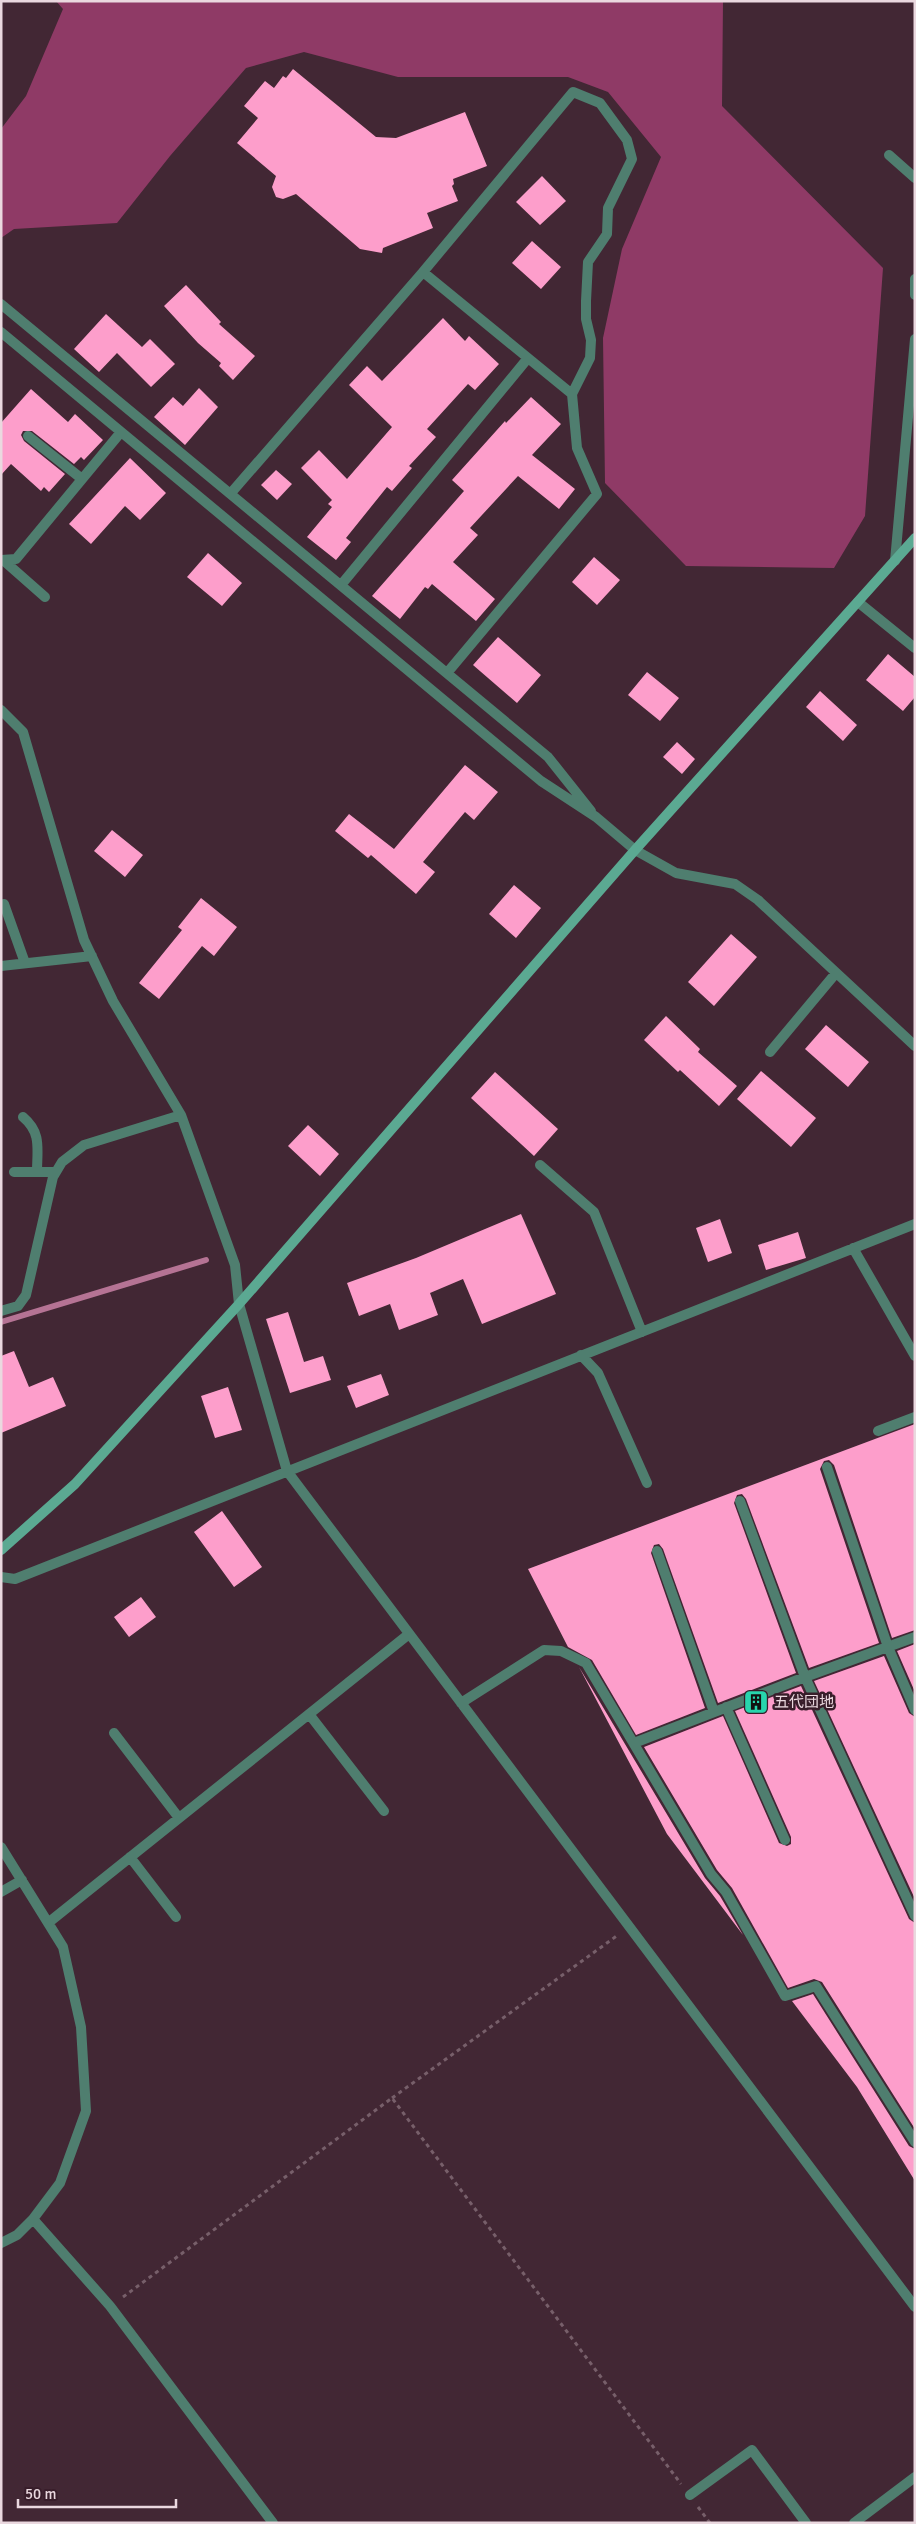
<svg xmlns="http://www.w3.org/2000/svg" width="916" height="2524" font-family="Signika,'Noto Sans JP',sans-serif">
<rect width="100%" height="100%" fill="#422734"/>
<path fill="#8f3a66" d="M56 1H723L722 106 883 268 865 516 834 568 686 566 605 483 603 338 622 249 661 157 608 92 568 77H398L304 52 246 68 170 156 117 223 14 229 1 238V129L26 96 63 9Z"/>
<g fill="none" stroke-linecap="round" stroke-linejoin="round">
<path stroke="#b57394" stroke-width="6" d="M1 1322 206 1260"/>
</g>
<path fill="#fd9ecb" d="M293 69 376 137 396 138 465 112 487 166 453 179 454 184 452 186 458 201 427 213 433 228 383 248 382 253 360 249 296 194 283 199 276 197 272 187 276 176 237 143 258 118 244 106 265 81 274 88 283 76 286 78Z
M542 176 566 201 540 225 516 202Z
M532 241 561 267 541 289 512 263Z
M186 285 221 322 219 324 255 356 233 380 219 366 221 363 198 343 164 306Z
M106 314 142 347 150 339 175 364 151 387 117 353 99 372 74 349Z
M443 318 465 341 469 336 499 364 475 390 468 384 427 429 436 437 409 466 412 468 392 491 387 487 346 538 351 542 336 560 307 537 332 507 328 504 332 500 301 468 319 450 347 479 392 427 349 385 367 366 382 381Z
M199 388 218 407 185 445 154 417 173 397 183 406Z
M31 389 68 422 75 414 103 440 84 460 81 457 74 464 32 431H23L21 435 24 441 65 474 49 492 44 487 41 491 11 464 1 475V423Z
M531 397 561 424 532 455 575 489 559 509 518 476 470 528 478 535 453 562 495 599 476 621 432 584 428 589 425 587 400 619 372 596 464 491 452 480 505 421 506 423Z
M130 458 166 493 140 520 125 506 91 544 69 524Z
M276 470 292 484 277 500 261 485Z
M208 553 242 583 222 606 187 577Z
M594 557 620 580 597 605 572 582Z
M498 637 541 675 517 703 473 665Z
M888 654 915 677V697L903 711 866 680Z
M647 672 679 698 660 721 628 695Z
M820 691 857 725 843 741 806 707Z
M677 742 695 759 682 774 663 757Z
M465 765 498 792 474 820 465 812 423 862 435 872 416 894 371 855 368 858 335 831 349 814 394 849Z
M112 830 143 855 125 877 94 851Z
M514 885 541 908 516 938 489 914Z
M201 898 237 927 214 956 202 946 159 999 139 983 182 930 178 927Z
M731 934 757 957 714 1006 688 982Z
M666 1016 700 1049 698 1052 737 1086 719 1106 680 1070 678 1072 644 1040Z
M826 1025 869 1062 848 1087 805 1049Z
M761 1071 816 1118 791 1147 737 1099Z
M495 1072 558 1129 534 1156 471 1098Z
M308 1125 339 1154 320 1176 288 1146Z
M521 1214 556 1294 482 1324 463 1279 430 1293 438 1315 399 1330 390 1304 359 1316 347 1283 416 1258Z
M720 1219 732 1253 708 1262 696 1228Z
M798 1232 806 1258 766 1270 758 1245Z
M288 1312 304 1362 323 1356 331 1380 290 1393 266 1319Z
M14 1351 29 1387 53 1377 66 1406 1 1433V1356Z
M381 1374 389 1395 356 1408 347 1386Z
M228 1387 242 1430 215 1438 201 1396Z
M915 1424V1630L892 1638 834 1465 829 1460 824 1461 820 1469 879 1643 809 1668 746 1499 742 1494 737 1495 734 1503 796 1673 718 1703 663 1549 659 1544 654 1545 651 1553 705 1708 636 1735 592 1660 568 1647 528 1569Z
M222 1511 262 1567 234 1587 194 1532Z
M141 1597 156 1617 129 1637 114 1617Z
M915 1644V1692L897 1651Z
M884 1656 909 1713 915 1717V1899L814 1681Z
M579 1667 705 1878 720 1896 743 1935 667 1834Z
M801 1686 909 1919 915 1923V2129L822 1982 814 1979 788 1988 732 1888 717 1870 644 1747 723 1716 779 1843 787 1846 791 1844V1837L735 1711Z
M813 1994 909 2146 915 2149V2181L857 2087 792 2001Z"/>
<g fill="none" stroke-linecap="round" stroke-linejoin="round">
<path stroke="#775f6a" stroke-width="3" stroke-dasharray="4 4" stroke-linecap="butt" d="M392 2098 618 1935
M123 2297 392 2098 681 2484
M698 2507 710 2523"/>
<path stroke="#4f7e6f" stroke-width="10" d="M889 155 915 178
M423 272 573 92 600 103 627 140 632 159 608 208 607 234 588 262 586 301V319L591 340 590 358 572 394
M915 279V295
M1 304 548 757 591 811
M1 332 541 781 596 817 635 850 676 873 735 884 758 900 915 1046
M28 436 82 479
M231 493 423 272 572 394 577 448 597 494 447 673
M1 560 16 559 121 432
M3 560 45 597
M895 561 915 339
M341 585 528 358
M858 602 915 648
M1 710 23 732 84 940 113 1001 181 1115 235 1265 239 1304 287 1471 915 2307
M4 904 25 963
M1 966 92 956
M770 1052 836 973
M23 1117C42 1133 37 1149 37 1172
M540 1165 594 1212 642 1332
M14 1172H56
M853 1248 915 1356
M1 1311 18 1306 26 1295 53 1177 62 1162 84 1145 181 1115
M581 1355 598 1373 647 1483
M878 1431 915 1417
M827 1467 888 1647 915 1710
M740 1501 805 1677 915 1637
M657 1551 714 1712
M1 1577 15 1579 915 1224
M461 1703 544 1650 561 1651 586 1663 711 1874 726 1892 785 1996 816 1986 915 2142
M726 1707 785 1840
M309 1714 384 1811
M114 1733 179 1818
M634 1743 805 1677 915 1916
M1 1847 63 1947 81 2027 86 2111 60 2183 33 2219 17 2235 1 2243
M130 1857 176 1917
M1 1892 22 1880
M48 1923 409 1634
M33 2219 110 2306 273 2523
M690 2495 752 2450 806 2523
M854 2523 915 2477"/>
<path stroke="#5ba992" stroke-width="10" d="M1 1550 75 1484 239 1304 635 850 915 538"/>
</g>
<defs>
<symbol id="building-square" viewBox="-11 -11 22 22"><rect x="-9" y="-9" width="18" height="18" rx="4" fill="#27d5ad" stroke="#381d2a"/><path d="M-4-6H4V6H1V3H-1V6H-4ZM-2.5-4.3h1.7v1.8h-1.7ZM.8-4.3h1.7v1.8H.8ZM-2.5-1h1.7V.8h-1.7ZM.8-1h1.7V.8H.8Z" fill="#111"/></symbol>
</defs>
<g fill-rule="evenodd">
<use href="#building-square" x="742" y="1688" width="28" height="28"/>
</g>
<g text-anchor="middle" dominant-baseline="central" stroke-width="5" stroke-linejoin="round" paint-order="stroke">
<g font-size="15" fill="#ead8df" stroke="#381d2a" text-anchor="start">
<text x="774" y="1702">五代団地</text>
</g>
</g>
<rect width="916" height="2524" fill="none" stroke="#ead8df" stroke-width="5"/>
<path d="M18 2499v8h158v-8" fill="none" stroke="#ead8df" stroke-width="2.5"/>
<text x="25" y="2499" font-size="15" fill="#ead8df" stroke="#381d2a" stroke-width="4" paint-order="stroke">50 m</text>
</svg>
